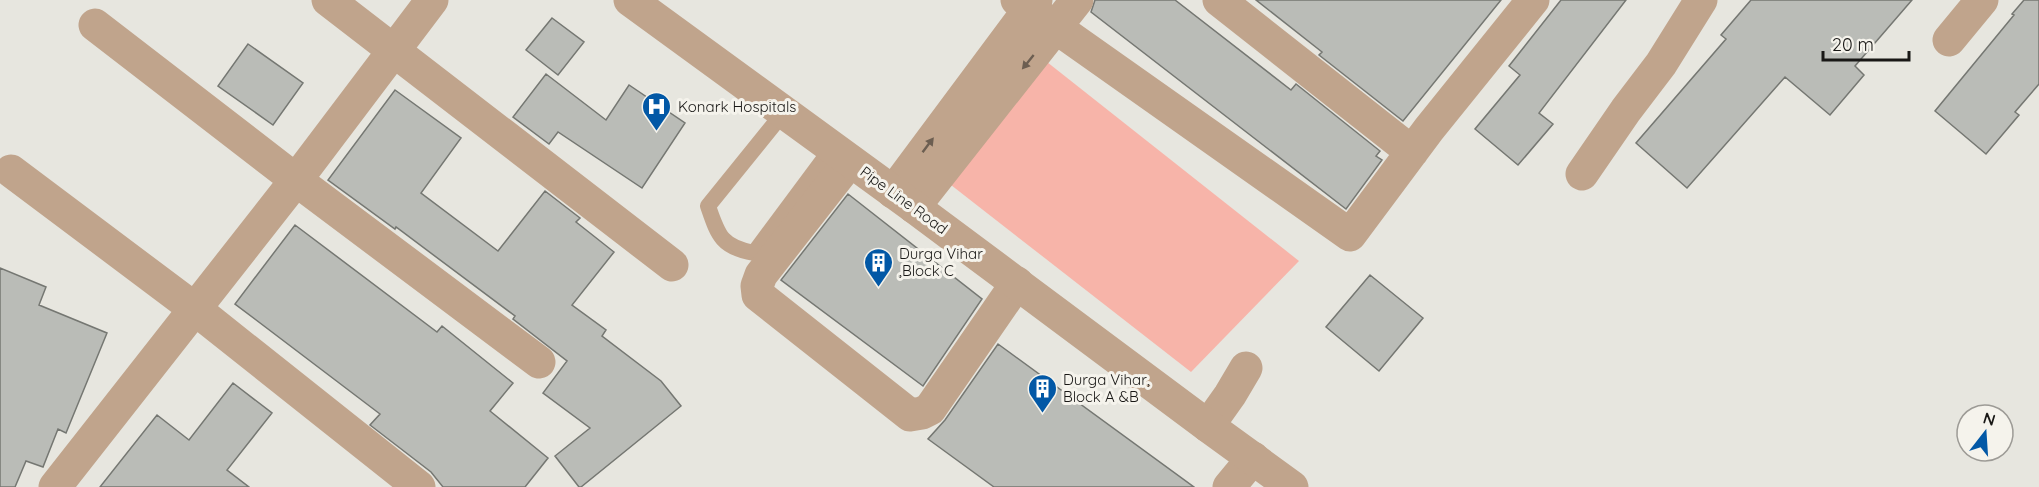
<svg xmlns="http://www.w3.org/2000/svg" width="2039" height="487" font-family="Quicksand,sans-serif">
<rect width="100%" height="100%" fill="#e7e6df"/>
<path fill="#f7b4a9" d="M1047 62 1299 261 1191 372 951 185Z"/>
<path fill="#babcb7" stroke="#757772" stroke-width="1.5" d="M1095 0H1175L1291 90 1296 84 1380 151 1376 156 1382 160 1346 209 1091 12Z
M1256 0H1501L1403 121 1319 55 1322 52Z
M1561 0H1626L1539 113 1553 124 1518 165 1475 129 1520 75 1509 66Z
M1751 0H1912L1855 66 1864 75 1830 115 1785 77 1687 188 1636 143 1726 39 1721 35Z
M2024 0H2039V84L2015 112 2019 115 1986 154 1935 111 2014 15 2012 14Z
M552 18 584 42 558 75 526 50Z
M248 44 303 83 273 125 218 86Z
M546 74 606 120 629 85 685 123 642 188 558 132 549 144 513 117Z
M395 90 461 138 421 193 498 251 545 191 580 218 576 222 614 252 572 305 606 330 602 336 661 381 681 406 581 487H579L555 456 590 428 543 393 567 361 513 319 515 316 396 227 395 229 328 180Z
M848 194 982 299 923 386 781 280Z
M295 225 437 332 442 326 513 383 490 411 548 458 525 487H443L431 472 370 425 380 414 235 304Z
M0 268 46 287 39 305 107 333 66 433 58 429 43 467 26 461 15 487H0Z
M1370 275 1423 318 1379 371 1326 327Z
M998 344 1194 487H994L928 439 945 420Z
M233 383 272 413 227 470 249 487H100L157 415 189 440Z"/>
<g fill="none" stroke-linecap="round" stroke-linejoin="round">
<path stroke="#c0a48c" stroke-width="16" d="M784 112 708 206C718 235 721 247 754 253L832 148"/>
<path stroke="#c0a48c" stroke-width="33" d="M328 0 672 265
M1017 0 1350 235 1429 129 1533 0
M1219 0 1412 152
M95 25 296 180 539 362
M1949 40 1982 0
M850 161 761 275 757 286 758 295 910 415 922 413 930 409 1017 283
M11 171 195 309 419 487
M1582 174 1626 110 1661 64 1701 0
M893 192 1036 0
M914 207 1077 0
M1208 426 1230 395 1246 368
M55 487 296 180 432 0
M1229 487 1253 458"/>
<path stroke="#c0a48c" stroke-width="33" d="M630 0 914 207 1208 426 1292 487"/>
</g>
<defs><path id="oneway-solid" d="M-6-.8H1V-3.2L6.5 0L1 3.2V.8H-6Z" transform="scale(1.5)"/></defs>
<g fill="#6c5e51">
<use href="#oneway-solid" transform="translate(1028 62) rotate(129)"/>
<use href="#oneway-solid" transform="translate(928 145) rotate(-53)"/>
</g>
<defs>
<symbol id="hospital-pin" viewBox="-11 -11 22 30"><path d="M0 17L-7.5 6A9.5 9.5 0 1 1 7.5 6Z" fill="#0258a6" stroke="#f5f3ec"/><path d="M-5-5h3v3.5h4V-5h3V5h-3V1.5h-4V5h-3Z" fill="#fff"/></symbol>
<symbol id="building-pin" viewBox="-11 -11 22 30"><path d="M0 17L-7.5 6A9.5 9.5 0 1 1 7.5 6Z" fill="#0258a6" stroke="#f5f3ec"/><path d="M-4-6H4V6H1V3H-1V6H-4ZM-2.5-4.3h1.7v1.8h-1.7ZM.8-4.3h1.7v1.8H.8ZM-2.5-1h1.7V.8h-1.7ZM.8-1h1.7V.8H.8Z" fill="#fff"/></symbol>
</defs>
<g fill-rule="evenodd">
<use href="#hospital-pin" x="640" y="90" width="33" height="45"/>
<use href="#building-pin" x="862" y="246" width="33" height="45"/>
<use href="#building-pin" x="1026" y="372" width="33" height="45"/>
</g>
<g text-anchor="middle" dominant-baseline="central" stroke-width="6" stroke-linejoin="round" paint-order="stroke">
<g font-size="15" fill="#191816" stroke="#f5f3ec" text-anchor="start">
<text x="678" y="106">Konark Hospitals</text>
<text x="899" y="253">Durga Vihar<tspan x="899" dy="17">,Block C</tspan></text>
<text x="1063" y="379">Durga Vihar,<tspan x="1063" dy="17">Block A &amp;B</tspan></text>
</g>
<g font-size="15" fill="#191816" stroke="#f5f3ec">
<text transform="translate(904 200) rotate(36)">Pipe Line Road</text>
</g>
</g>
<g transform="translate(1985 433) rotate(17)"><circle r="28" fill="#f5f3ec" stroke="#9d9b96" stroke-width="1.5"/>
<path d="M0-4.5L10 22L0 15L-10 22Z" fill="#0258a6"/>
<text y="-9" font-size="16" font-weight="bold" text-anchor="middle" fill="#191816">N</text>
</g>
<path d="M1823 51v9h86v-9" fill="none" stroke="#191816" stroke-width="3"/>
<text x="1832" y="51" font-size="18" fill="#191816" stroke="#f5f3ec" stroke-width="4.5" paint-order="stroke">20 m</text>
</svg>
